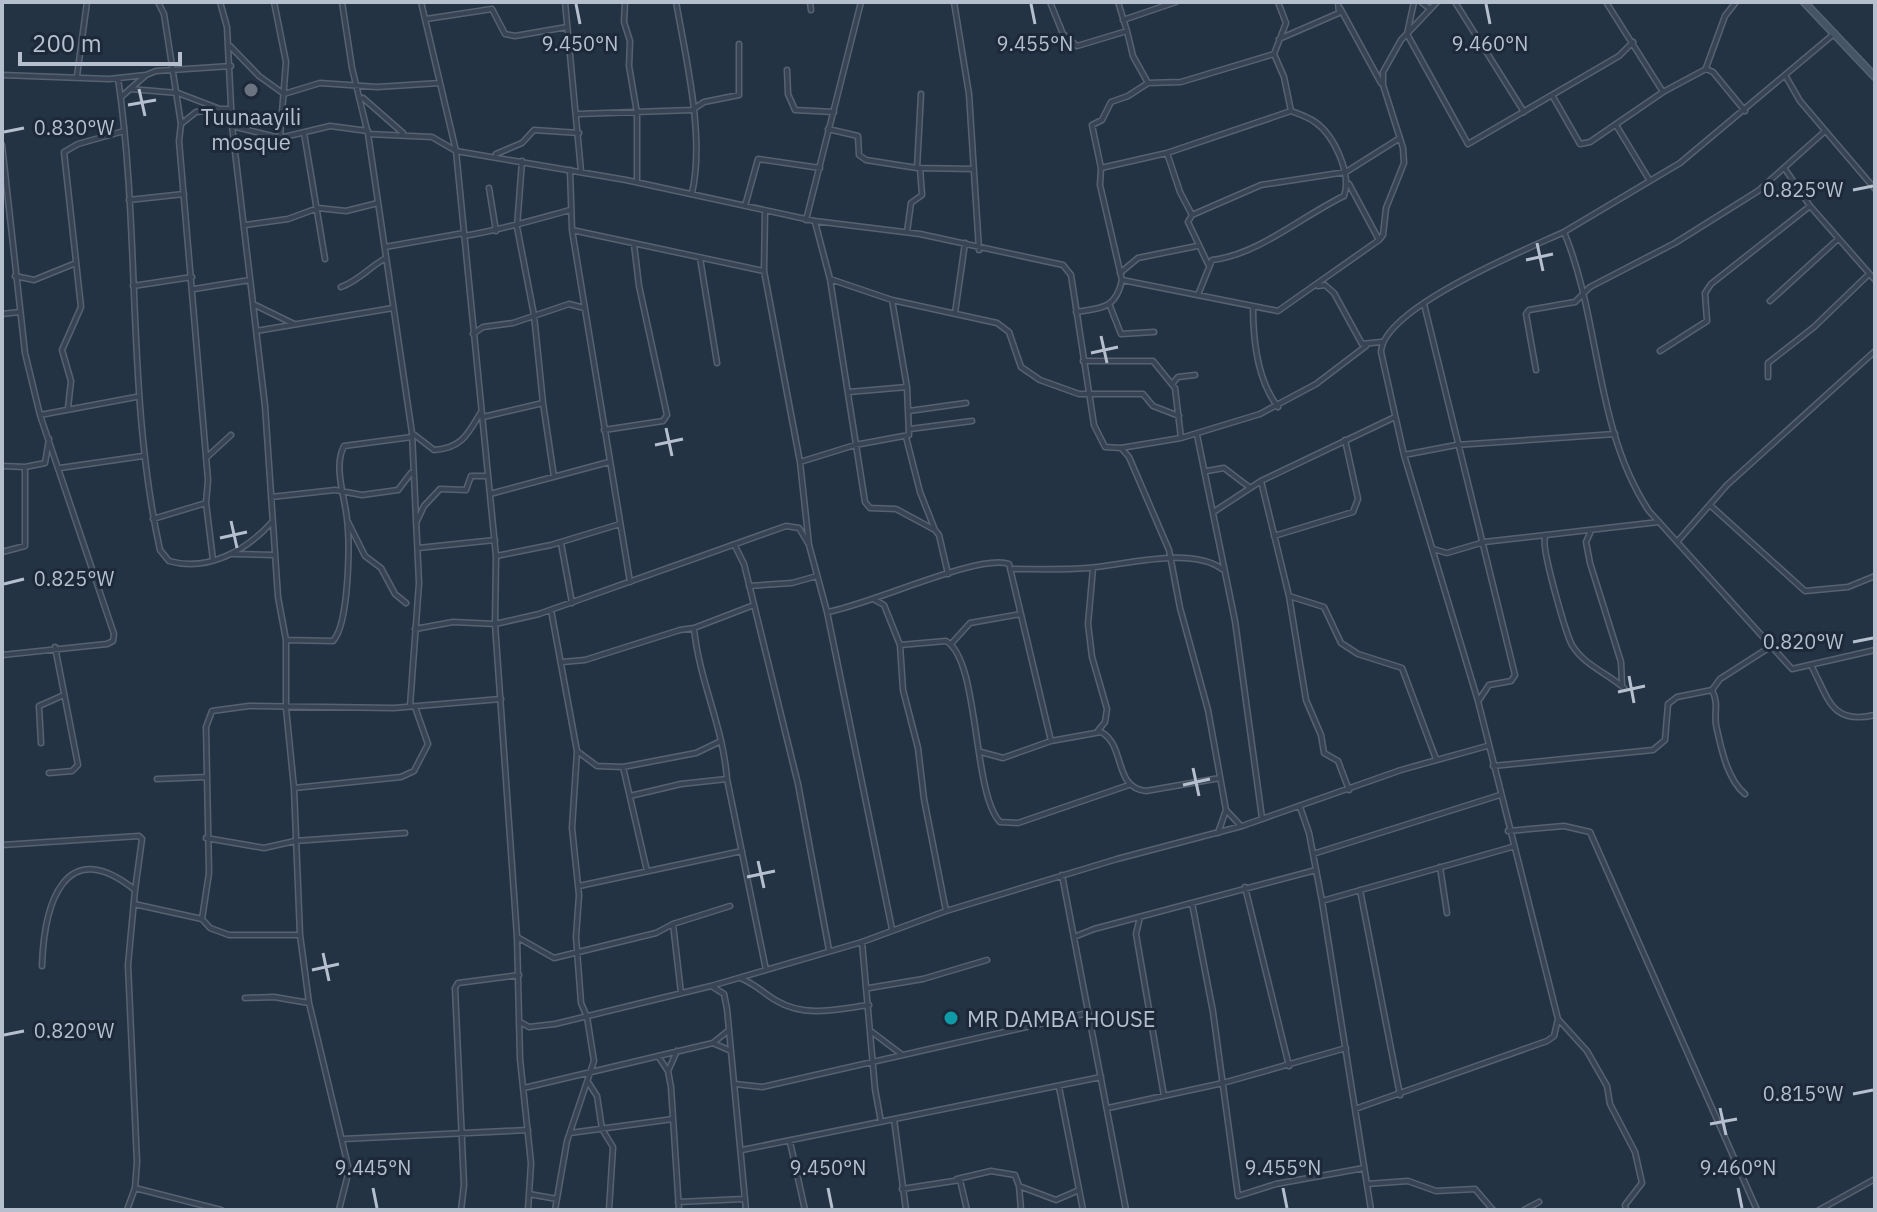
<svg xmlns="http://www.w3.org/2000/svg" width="1877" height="1212" font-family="'IBM Plex Sans',sans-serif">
<rect width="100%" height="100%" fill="#233344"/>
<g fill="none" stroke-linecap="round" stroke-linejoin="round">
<defs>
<path id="minor" d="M220 2 227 27 232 126 265 406 278 597 286 640V708L294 788 300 935 309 1003 349 1170 339 1210
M274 2 286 62 280 138
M342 2 352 68 368 134 412 433 419 583 410 706
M421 2 456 151 496 556 495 624 517 937 520 1059 531 1163 528 1210
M565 2 581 171
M625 2 624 22 630 41 629 66 637 113V181
M676 2C686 58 705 138 692 193
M810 2 811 10
M954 2 969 94 979 250
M1050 2 1063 34 1077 46 1127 31 1118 2
M1414 2 1407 34 1468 144 1619 56 1633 42
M1421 2 1430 9
M1455 2 1524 112
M1606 2 1663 92
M1340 8 1381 83
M426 19 492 9 505 34 515 36 567 27
M1123 20 1176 2
M1127 31 1133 56 1148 83
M1835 33 1680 163 1564 232C1601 321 1594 428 1649 511L1792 669 1875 650
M1279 39 1339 13 1338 2
M230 46 259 76 284 94 320 83 377 87 440 83
M1274 54 1181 82 1148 83 1128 96 1111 102 1102 120 1092 125 1101 168 1100 185 1122 280 1278 311 1379 240 1383 235 1386 208 1404 163 1403 148 1383 85V72L1401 40 1437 2
M1706 68 1725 16 1736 2
M787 70 788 94 795 110 834 112
M2 75 109 79 146 75
M1785 75 1800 101 1875 189
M77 76 87 2
M118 78C141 235 126 395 160 550L169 561C207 572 246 551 272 522
M130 89 178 93 220 109H231
M1552 95 1580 144 1590 142 1663 92 1706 69 1713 72 1745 111
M121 97 146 75 156 71 231 66
M363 98 403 133
M578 114 692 110 704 102 739 95V44
M181 124 196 112 219 110
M1616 125 1650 181
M232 126 280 138 330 126 368 131
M828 129 858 136 859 155 866 160 917 168 974 169
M304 133 325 259
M368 134 432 137 456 151 626 180 815 221 920 234 1063 265 1071 275 1094 425 1105 447 1121 448 1181 438 1260 414 1316 384 1366 346
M2 145 25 353 40 415 114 634 113 641 107 644 2 655
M496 154 522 143 534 130 579 133
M917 168 921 94
M1101 168 1167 153
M1785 169 1810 206 1875 280
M570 170 572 230 630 582
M1349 184 1379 240
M489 188 496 231
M129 200 184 194
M745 206 758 159 820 168
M765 211 764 271 800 462 809 545 827 612 892 929
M1192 215 1261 185 1346 172 1400 138
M806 220 861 2
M815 222 830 279 865 502 870 508 896 509 935 530 939 535 948 574
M245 225 288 219 318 208 346 211 378 203
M572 230 764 271
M907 232 911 203 922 195 920 168
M464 236C501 230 534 220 570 210
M385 247 464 233
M700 258 717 363
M1208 264 1188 222 1192 215 1180 192 1167 153 1291 111
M1120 273 1138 258 1197 246
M15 276 34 280 76 263
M830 279 892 300 997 323 1009 332 1021 367 1040 380 1079 394H1143L1153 406 1179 416
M133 286 192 277
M1318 286 1325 285 1334 293 1362 344 1381 342
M341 287C360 280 369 267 386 258
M194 289 250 280
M1198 295 1212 260C1258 255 1302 216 1344 196 1352 174 1334 135 1315 122 1308 117 1299 114 1291 111L1284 77 1274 54 1286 23 1278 2
M1770 301 1838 239
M253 304 294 324
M1424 304 1515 675 1511 681 1489 685 1479 700
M1110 306 1121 334 1154 332
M1253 307C1253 340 1257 380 1278 407
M1076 312C1103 308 1116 308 1122 280
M955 313 965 243
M2 314 20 312
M256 331 393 308
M473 334 483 327 513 323 569 304 584 308
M1660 351 1707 321 1705 293 1711 284 1810 206
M1083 361H1153L1175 388 1181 438
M1536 370 1526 314 1529 310 1575 302 1590 287 1675 243 1758 191 1824 132
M1768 377V363L1814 327 1869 274
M1172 384 1178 377 1195 375
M849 392 907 387
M543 403 554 477
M68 408 71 381 62 350 81 307 64 152 78 144 124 131
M909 411 966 403
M40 415 136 397
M483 417 543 403 534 315 517 227 522 161
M910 429 972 421
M604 430 663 421 667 415 639 286 634 244
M412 433 434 450C462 448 468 434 481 412
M1197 435 1235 621 1262 818
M906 437 920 492 935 530
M1121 448 1129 457 1169 550 1180 608 1208 710 1226 810 1240 825
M1404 455 1456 445 1615 434
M207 457 231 435
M800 462 855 445 909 435 907 387 892 300
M2 466 25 467
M60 468 143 456
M1207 471 1224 468 1249 487
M1261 481 1289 596 1306 700 1321 735 1324 753 1338 761 1349 790
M490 494 609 462
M271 497 335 490 362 495 398 490 411 473
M206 503 213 560
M1711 506 1805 591 1848 587 1875 576
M1215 511 1261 481 1395 417
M153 519 206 503 208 480 179 141 181 124 164 14 158 2
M348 522 365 556 381 568 395 594 406 603
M416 523 424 506 440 489 466 490 471 476H488
M1590 533 1586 542 1590 563 1621 662 1622 685
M1274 536 1353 512 1358 499 1345 440
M1545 538C1541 548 1566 634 1572 645 1584 665 1607 673 1624 688
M1677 542 1727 485 1875 351
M561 543 572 603
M735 546 744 564 798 784 829 950
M418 548 495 540
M1433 549 1447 553 1484 542 1659 522
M2 552 25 546V467L45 463 49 439
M233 554 275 555
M496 556 551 545 620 524
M1093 568 1088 624 1092 657 1107 709 1105 722 1097 732
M1013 569C1038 569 1063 570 1088 568 1125 565 1191 546 1222 569
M749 586 792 583 817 576
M1289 596 1324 607 1341 643 1358 654 1402 668 1436 759
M875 600 884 605 900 645 946 641C980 660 972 793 1000 822L1018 823 1129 785
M551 610 577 751
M827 612C867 606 979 553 1009 564L1051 741
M415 629 453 622 495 624 539 614 786 526 799 528 808 543
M286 640 333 641C349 624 350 544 347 519 345 497 333 467 344 446L412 437
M951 644 970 623 1021 614
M900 645 903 690 918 748 924 799 946 911
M562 662 585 660 680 630 694 628 754 605
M1812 667C1829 700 1832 725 1875 715
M1712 690C1719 704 1714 711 1716 725 1721 748 1727 779 1745 794
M41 743 39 706 64 695
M981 752 1003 758 1051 741 1101 732C1126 745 1113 788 1146 791L1220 778
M1493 766 1653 750 1665 740 1668 704 1677 697 1712 690 1720 679 1770 647
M49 773 72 771 78 765 55 647
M157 779 207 777
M727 779 766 970
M294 788 401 777 414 771 428 744 415 707
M630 796 681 784 727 779C723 725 699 681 694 628
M1300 807 1309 833 1322 901 1371 1210
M1508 831 1564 826 1590 832 1757 1210
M1218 833 1226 810
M206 838 264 848 295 841 405 833
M2 845 139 836 142 839 135 890
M1313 854 1500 795
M1440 867 1447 913
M647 871 623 767 696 753 721 741
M1062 875 1126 1210
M579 886 742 851
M1245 887 1289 1066
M1360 890 1400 1095
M1322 901 1512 847
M1192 903 1213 1012 1238 1196 1276 1184 1364 1168
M134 904 202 919 210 928 229 935H300
M1140 917 1136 934 1164 1096
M202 919 209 873 206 727 212 711 249 706 394 708 501 699
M517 937 554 958 656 933 673 924
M1074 937 1094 929 1316 870
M862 942 875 1089 881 1122
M42 966C44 905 64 833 135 890L128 965 137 1162 135 1188 127 1210
M740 978C756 984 764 994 777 1001 805 1018 839 1009 869 1005
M713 987 724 994 727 1009 746 1210
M869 988 923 979 987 960
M681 993 673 924 730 906
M245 998 274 997 309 1003
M1558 1019 1587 1051 1607 1086 1610 1104 1635 1152 1642 1183 1625 1205 1626 1210
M520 1022 529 1027 555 1024 711 986 862 942 946 911 1117 859 1242 826 1401 770 1487 746
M872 1032 901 1054
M713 1043 731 1051
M658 1056 668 1071 671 1087 679 1210
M668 1071 677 1051
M588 1082 597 1096 602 1129 613 1147 609 1210
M735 1084 762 1087 1088 1013
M1059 1087 1083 1210
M524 1088 713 1043 729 1030
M1108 1108 1223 1083 1346 1048
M1355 1109 1547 1041 1554 1036 1558 1019 1478 701 1404 455 1381 352C1383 308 1525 250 1564 232
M894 1119 906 1210
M570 1133 673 1119
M343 1139 528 1130
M790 1142 805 1210
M742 1150 1101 1077
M957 1179 991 1171 1015 1175 1019 1186 1056 1200 1079 1190
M1367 1184 1408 1181 1436 1191 1475 1189 1493 1210
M1019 1186 1021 1210
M135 1188 221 1210
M902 1189 960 1180 967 1210
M529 1194 557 1199
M678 1202 744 1199
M461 1210 464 1185 455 988 458 983 519 975
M555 1210 567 1141 594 1061 587 1017 581 1003 576 937 579 895 572 828 577 751 597 766 623 767
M1524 1210 1539 1202
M1819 1210 1875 1179"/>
<path id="secondary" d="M1804 2 1875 77"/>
</defs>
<use href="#minor" stroke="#566270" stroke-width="7"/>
<use href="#secondary" stroke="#566270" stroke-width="9"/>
<use href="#minor" stroke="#384453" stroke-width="4"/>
<use href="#secondary" stroke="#455466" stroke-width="6"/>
</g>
<path fill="none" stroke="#b5bfcd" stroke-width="3" d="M576 4 580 24M1031 4 1035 24M1486 4 1490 24M139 89 145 116M128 105 156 100M4 132 24 128M1853 190 1873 186M1537 243 1543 271M1526 260 1553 254M1101 336 1107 363M1091 353 1118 347M666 428 672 456M655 445 683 439M231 521 237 548M220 538 247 532M4 584 24 579M1853 642 1873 638M1629 676 1634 703M1618 692 1645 686M1193 768 1199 796M1183 785 1210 779M758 861 764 888M747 877 775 871M323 953 329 981M312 970 339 964M4 1035 24 1031M1853 1094 1873 1090M1720 1108 1726 1135M1710 1124 1737 1119M373 1188 377 1208M828 1188 832 1208M1283 1188 1287 1208M1738 1188 1742 1208"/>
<circle fill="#6b7280" stroke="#1d2938" stroke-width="3" cx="251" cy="90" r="8"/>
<circle fill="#0f9aa8" stroke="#1d2938" stroke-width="3" cx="951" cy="1018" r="8"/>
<g text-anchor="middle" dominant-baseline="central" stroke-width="6" stroke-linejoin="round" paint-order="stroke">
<g font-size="22" fill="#b5bfcd" stroke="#1d2938">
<text x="251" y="116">Tuunaayili<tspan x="251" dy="25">mosque</tspan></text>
<text x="967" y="1018" text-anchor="start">MR DAMBA HOUSE</text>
</g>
</g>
<g font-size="20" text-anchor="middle" fill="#b5bfcd" stroke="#1d2938" stroke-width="6" stroke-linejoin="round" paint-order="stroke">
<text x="580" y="51">9.450°N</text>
<text x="1035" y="51">9.455°N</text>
<text x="1490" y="51">9.460°N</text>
<text x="74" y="135">0.830°W</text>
<text x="1803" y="197">0.825°W</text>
<text x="74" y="586">0.825°W</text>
<text x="1803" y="649">0.820°W</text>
<text x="74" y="1038">0.820°W</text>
<text x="1803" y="1101">0.815°W</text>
<text x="373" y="1175">9.445°N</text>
<text x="828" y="1175">9.450°N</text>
<text x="1283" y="1175">9.455°N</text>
<text x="1738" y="1175">9.460°N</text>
</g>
<rect width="1877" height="1212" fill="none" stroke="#b5bfcd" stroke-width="8"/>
<path d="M20 52v12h160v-12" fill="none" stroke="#b5bfcd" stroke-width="4"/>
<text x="32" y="52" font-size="24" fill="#b5bfcd" stroke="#1d2938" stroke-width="6" paint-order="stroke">200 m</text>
</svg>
